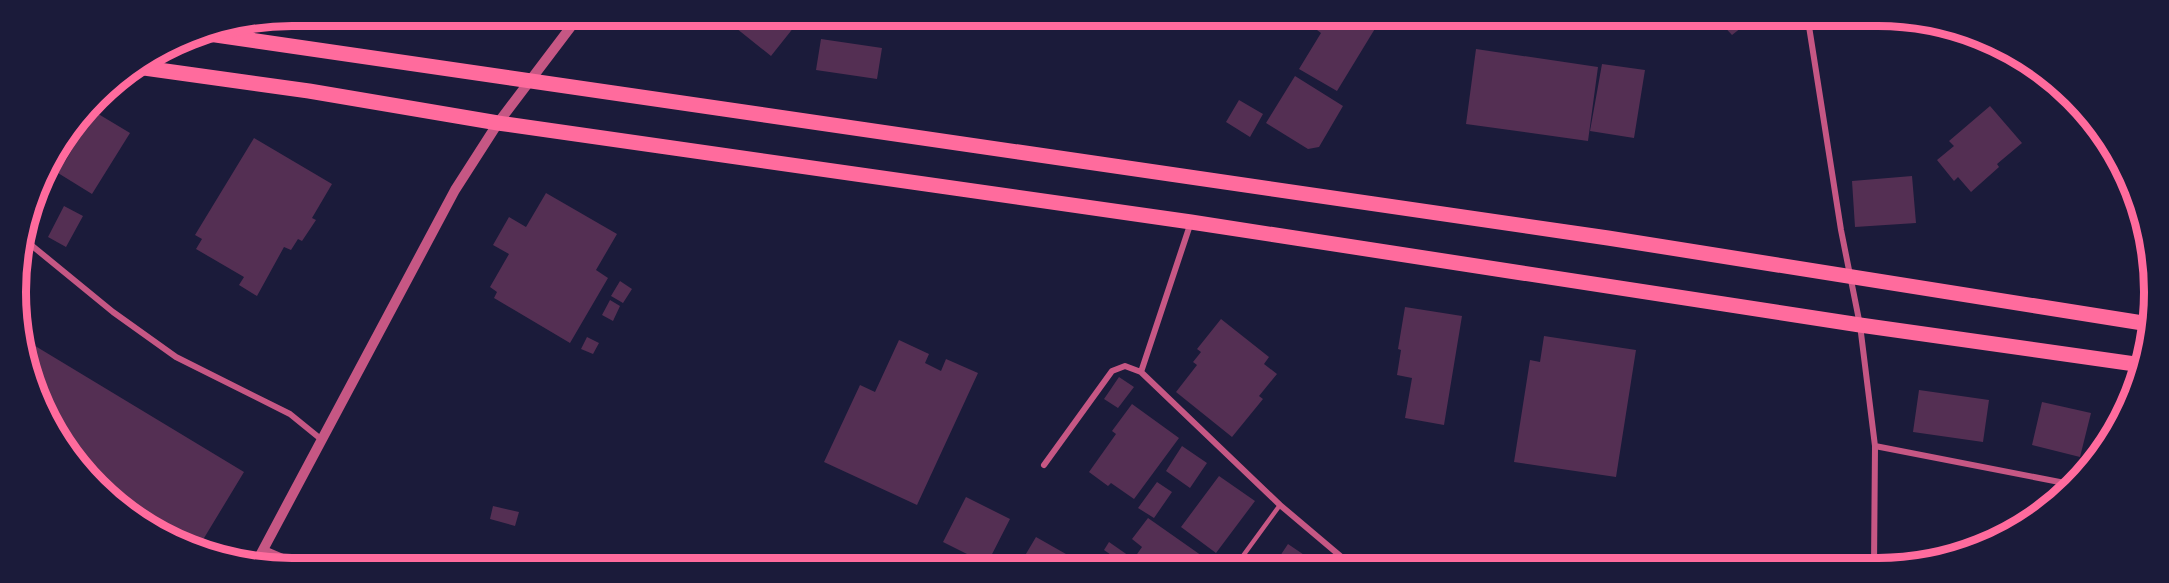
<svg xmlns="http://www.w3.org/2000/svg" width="2169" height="583" font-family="Montserrat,sans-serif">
<rect width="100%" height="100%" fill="#1b1b3a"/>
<path fill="#542f53" d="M721 16 802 17 771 56Z
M1324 18H1362L1376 27 1337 91 1299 69 1321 33 1317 30Z
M1718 20H1751L1732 35Z
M821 39 882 48 877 79 816 70Z
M1476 49 1598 67 1588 141 1466 124Z
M1602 64 1645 70 1634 138 1590 131Z
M1295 76 1343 106 1319 147 1308 149 1266 123Z
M1239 100 1263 114 1250 137 1226 122Z
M1990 106 2022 143 1997 164 1999 167 1971 192 1958 177 1954 181 1937 160 1954 146 1949 141Z
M90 109 130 133 92 194 58 173 72 150 65 146Z
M254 138 332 184 312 218 316 220 302 241 298 239 291 250 284 247 257 296 239 285 244 277 196 249 202 239 195 235Z
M1912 176 1916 223 1855 227 1852 181Z
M39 186 47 190 34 215 32 214Z
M546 193 617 234 596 270 608 278 570 343 494 298 497 292 490 287 509 254 493 245 509 217 526 227Z
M64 206 83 216 66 247 48 237Z
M620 281 632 289 623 303 611 296Z
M610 300 620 306 613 321 602 315Z
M1405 307 1462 316 1444 425 1405 418 1412 378 1397 375 1401 350 1398 349Z
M1221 319 1269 357 1264 364 1277 374 1259 396 1263 399 1232 437 1176 392 1197 365 1193 362 1201 352 1197 349Z
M1544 336 1636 350 1616 477 1514 462 1530 360 1540 362Z
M587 337 599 343 593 354 581 349Z
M22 338 244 472 198 548 153 531 72 460 25 363Z
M899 340 929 354 925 363 941 371 946 359 978 373 917 505 824 462 860 385 875 392Z
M1119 377 1134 387 1118 408 1104 399Z
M1919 390 1989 400 1983 442 1913 432Z
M2042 402 2091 413 2080 457 2032 445Z
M1132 404 1179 438 1134 499 1111 483 1108 486 1089 472 1116 434 1112 431Z
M1182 446 1207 463 1190 488 1166 471Z
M1219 476 1255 501 1216 553 1181 527Z
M1157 482 1172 492 1154 518 1138 508Z
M966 497 1010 519 987 564 943 542Z
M2037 500 2050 503 2034 515Z
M493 506 519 512 515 526 490 519Z
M1148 518 1205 558 1201 564H1130L1142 547 1132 539Z
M1036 537 1073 558 1069 564H1020Z
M1109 542 1132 558 1127 564H1124L1104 550Z
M1288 544 1319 565H1274Z
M1767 554 1818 561 1817 566 1765 565Z"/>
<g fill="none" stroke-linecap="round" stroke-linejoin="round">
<path stroke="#ff6b9d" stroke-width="4" d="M441 15 442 18"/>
<path stroke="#c65784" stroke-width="4.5" d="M1237 564 1280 505"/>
<path stroke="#c65784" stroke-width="6" d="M1808 20 1841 230 1860 325 1875 446 1874 566
M25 240 113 312 176 357 290 414 322 440
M1141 372 1191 222
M1875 446 2075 485
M1044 465 1112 371 1125 366 1141 372 1280 505 1351 565
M264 549 297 563"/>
<path stroke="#c65784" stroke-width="10" d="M256 563 455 190 498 123 579 16"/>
<path stroke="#ff6b9d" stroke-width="15" d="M202 33 1608 238 2149 324
M137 67 309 91 498 123 1191 222 1860 325 2142 365"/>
</g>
<path d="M0 0H2169V583H0ZM292 26H1878A266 266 0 0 1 2144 292V292A266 266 0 0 1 1878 558H292A266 266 0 0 1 26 292V292A266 266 0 0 1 292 26Z" fill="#1b1b3a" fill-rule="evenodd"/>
<path fill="none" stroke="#ff6b9d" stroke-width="8" d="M292 26H1878A266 266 0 0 1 2144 292V292A266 266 0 0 1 1878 558H292A266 266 0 0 1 26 292V292A266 266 0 0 1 292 26Z"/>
</svg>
